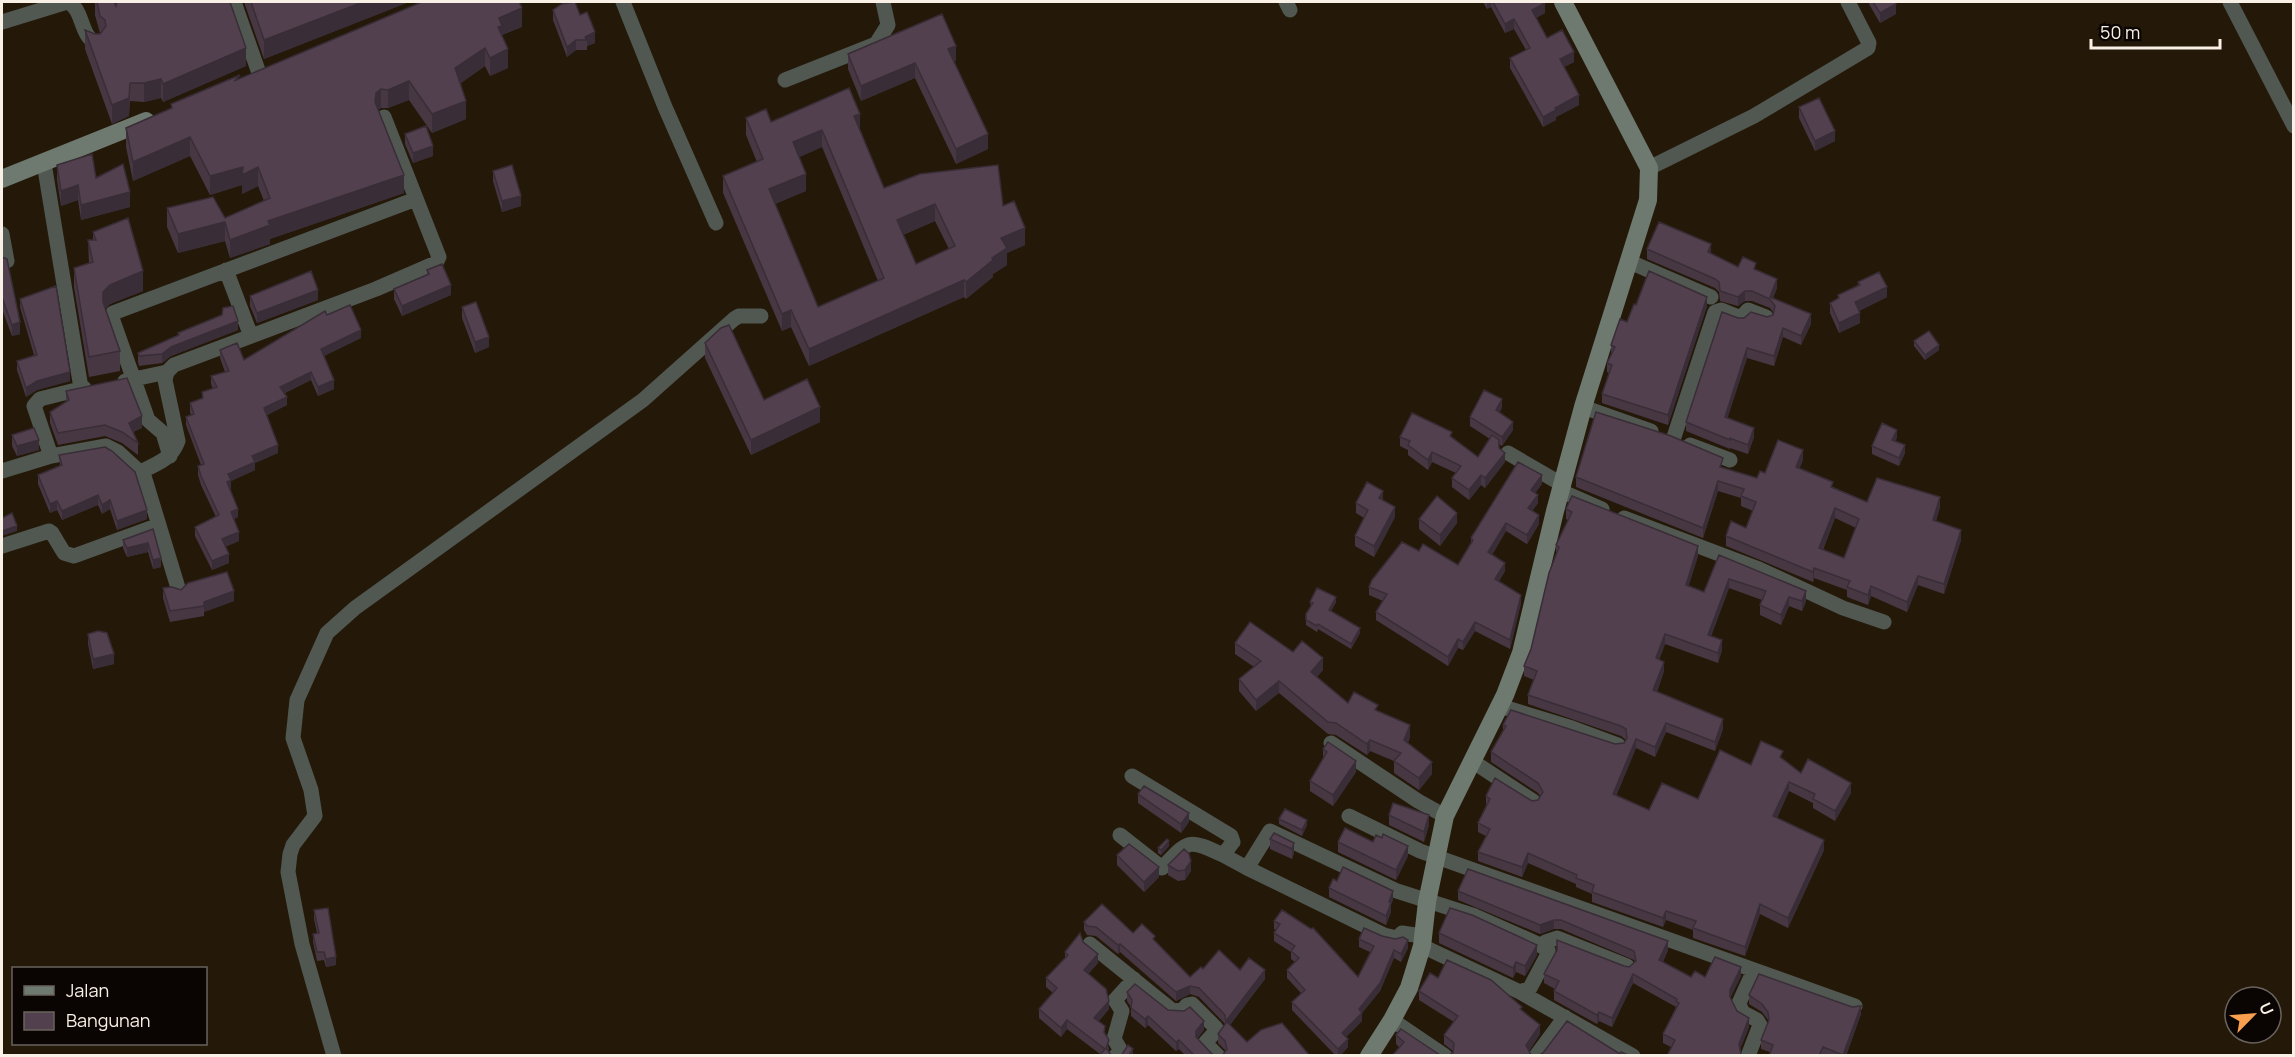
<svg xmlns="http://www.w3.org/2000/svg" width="2295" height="1057" font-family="Manrope,sans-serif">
<rect width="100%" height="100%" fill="#241909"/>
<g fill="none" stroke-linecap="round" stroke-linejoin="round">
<path stroke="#505851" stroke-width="15" d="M234 2 259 73
M623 2 665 107 716 223
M1286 2 1290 10
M2230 2 2294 126
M2 22 67 2C84 8 79 35 96 43
M785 80 876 44 888 25 883 2
M44 163 81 388
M1649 168 1754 116 1868 48 1869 43 1848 2
M2 234 7 261
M1630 262 1711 297
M226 270 251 336
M125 381 167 372
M1583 407 1651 431
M1674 437 1715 312 1721 310 1741 318 1748 310 1766 317
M1690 445 1730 460
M1508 453 1563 485
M51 456 106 446 118 452 144 476 179 591
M170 456 163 433 148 420 112 318 113 313 416 199
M2 471 51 456 34 406 40 399 84 388
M140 472C156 464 172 459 178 441L165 380 167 372 174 365 376 289 436 263 439 257 384 117
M1561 491 1602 509
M1624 518 1759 569 1843 608 1884 622
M2 546 49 531 52 533 64 553 74 556 159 525
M1500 706 1572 728 1618 745
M1331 743 1418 801 1445 816
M1472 761 1533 801
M1132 776 1231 836 1233 842 1223 855 1247 868 1270 831 1397 891 1475 916 1538 944 1548 950V954L1530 988 1520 992 1422 946
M1349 816 1420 851 1855 1006
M1120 835 1162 868C1189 840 1187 838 1223 855
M1247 868 1384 935 1397 938 1402 933 1422 936
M1090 944 1173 1011 1183 1010 1187 1005 1192 1004 1216 1028V1031L1205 1043 1218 1056
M1543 947 1545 942 1557 938 1627 966
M1520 992 1633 1056
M1392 1020 1445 1056
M334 1056 302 944 288 872 290 854 293 845 315 816 311 790 293 738 297 700 327 633 355 608 643 400 734 319 739 316H761
M1116 1056 1120 1049 1114 1039 1122 1011 1115 1000 1134 979
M1536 1056 1565 1017
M1748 1056 1760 1025 1757 1020 1742 1012 1739 1003 1754 970"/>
<path stroke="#6e7a70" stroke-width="18" d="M2 179 146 121
M1369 1056 1392 1020 1409 988 1422 946 1427 902 1445 816 1505 695 1521 653 1555 511 1583 407 1648 200 1649 168 1563 2"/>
</g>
<path fill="#473743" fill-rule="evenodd" d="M95 2H114L116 6 246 66 163 102 161 98 144 102 130 101 129 116 112 124 85 49V30L95 34 100 33 95 15Z
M244 2H409L264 59Z
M1483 2H1545V13L1536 18 1547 38 1574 62 1564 67 1579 105 1556 117V120L1543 127 1510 68V58L1526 50 1514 29 1505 33 1491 7 1487 9Z
M1869 2H1895L1896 14 1880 23 1869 4Z
M553 10 595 43 587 46V50H576L567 57 553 20Z
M522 27 502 35 508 68 490 76 485 66 461 83 466 119 432 133 409 100 388 108H381L378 110 404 193 270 239V244L230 258 225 241 178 253 167 227V208L225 218 264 201 258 186 242 194V185L210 195 190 156 133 181 126 147V128L171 109V104L240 78Z
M848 54 956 61 954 62 988 149 956 164 915 78 861 101 848 69Z
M1799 107 1835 141 1815 151 1799 118Z
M746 118 771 122 860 130 884 188 1003 206 1025 245 1007 253V265L993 274V277L966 299 964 297 809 366 791 327 782 331 723 193V176L757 162 746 135ZM822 147 878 281 818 307 775 204 806 191 799 157ZM935 221 949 249 916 264 903 235Z
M405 134 433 156 413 163 405 144Z
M57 165 96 178 130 207 81 220 78 200 61 206 57 180Z
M493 171 521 206 502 212 493 181Z
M93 232 143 291 110 304 105 309 120 351V371L89 377 74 287V268L89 263 88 240H93Z
M1647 249 1711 254 1738 267 1756 270 1777 288 1773 298 1811 324 1801 345 1783 337 1774 366 1747 358 1727 418 1754 437 1748 454 1730 448V449L1686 431V422L1738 318 1767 317 1773 315V312L1770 308 1752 301H1745L1738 306 1720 301 1719 292 1715 288 1647 259Z
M2 257 20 334 12 336 3 312Z
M427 270 451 295 402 316 394 299V289L427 275Z
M1858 282 1887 297 1859 311 1860 323 1839 333 1830 313V303L1838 299V295L1858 285Z
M250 296 318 300 257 323 250 306Z
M20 299 70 381 37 390 26 397 17 370V361L34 355 20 307Z
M1707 306 1668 425 1602 403V394L1609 373 1607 372V363L1611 355V345L1627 322Z
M462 307 489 347 475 353 462 318Z
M222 315 238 330 171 356 162 363 139 366 138 362V353L178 336V333Z
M327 315 361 338 324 356 334 389 318 396 311 380 285 393 287 405 266 415 278 453 255 463V470L231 481 230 489 238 517 234 519 239 541 225 547 229 563 212 570 195 536V527L216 517 201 485 198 475V466L201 465 186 425V417L191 415 190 412V403L202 398V392L213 389 211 384V376L225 372 220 358V350L244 360Z
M1914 341 1939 350 1925 360 1914 346Z
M705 343 764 400 820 422 751 455 705 358Z
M66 391 142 428 133 432 138 443V455L122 443 105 436 58 445 50 423V412L66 402Z
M1502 408 1499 412 1513 430 1502 446 1499 444V448L1505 462 1485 488 1481 485 1469 500 1452 487V478L1456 473 1432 462 1428 470 1408 455V450L1400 446V437H1452L1478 457 1490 439 1470 426V417Z
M12 435 39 450 17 456 12 446Z
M1897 438 1895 441 1905 453 1899 466 1872 454V446Z
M59 455 147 519 117 530 110 509 102 514 98 505 62 520 57 510 50 513 38 484V475L60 466Z
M1803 460 1799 469 1833 487 1867 502 1940 507 1936 521 1961 540 1944 594 1918 585 1907 612 1871 596 1868 605 1847 597V590L1814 578 1813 582 1726 546V536L1746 528 1753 511 1741 506V498L1718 491 1703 538 1576 487V477L1723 468 1757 478 1765 473ZM1835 518 1856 528 1844 558 1823 550Z
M1542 484 1535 493 1538 503 1532 511 1539 524 1527 544 1506 531 1492 555 1505 571 1499 581 1521 603 1510 649 1475 631 1463 650 1458 648 1448 666 1376 620V612L1383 601 1369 595V587L1419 551 1458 565 1471 543V538Z
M1383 500 1395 517 1374 557 1355 546V536L1364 518 1356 513V503Z
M1566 509 1698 556 1688 586 1704 592 1719 555 1806 601 1802 611 1789 606 1781 625 1760 615V605L1762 600 1729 588 1711 636 1722 650 1718 663 1665 644 1659 660 1664 671 1657 692 1723 729 1715 751 1666 732 1655 757 1636 748 1616 796 1649 810 1698 799 1751 765 1783 760 1801 773 1851 793 1835 821 1813 808V803L1789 791 1777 818 1824 850 1788 928 1760 914 1745 956 1693 938V930L1666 920 1663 927 1592 902V894L1576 887V884L1528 863 1522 877 1478 861V852L1486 836 1478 832V823L1486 806V796L1532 801 1538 800 1540 796 1538 793 1491 762V752L1503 730V725L1615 744 1624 743 1626 740 1621 736 1528 704V695L1534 680 1524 676V666L1531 649 1556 555V545L1568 520 1566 519Z
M1419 519 1457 523 1440 546 1419 529Z
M153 529 161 567 153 569 148 552 127 557 123 548V540Z
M163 588 181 590 234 601 204 612V616L170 622 163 598Z
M1310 602H1336L1331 611 1360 633 1351 649 1318 629 1317 632 1306 625V614L1311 607Z
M88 634 114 664 93 669 88 644Z
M1235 643 1293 652 1323 670 1317 677 1348 703 1378 711 1410 737 1408 743 1432 774 1419 790 1394 773V761L1370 751 1367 755 1336 735 1328 734 1279 693 1256 711 1239 691V679L1254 667 1235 654Z
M1323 749 1356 772 1333 806 1310 791V781L1323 759Z
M1138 794 1189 822 1181 833 1138 803Z
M1389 815 1429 825 1424 842 1389 825Z
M1279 819 1307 825 1302 836 1279 824Z
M1270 839 1294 843V853L1292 859 1270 849Z
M1338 842H1373L1408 856 1396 880 1338 852Z
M1169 846 1161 855 1158 853V848Z
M1117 855 1159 877 1144 892 1117 865Z
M1168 865 1191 871 1185 880 1178 881 1168 875Z
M1329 888 1393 900 1391 904V912L1386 925 1329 897Z
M1458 891 1668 950 1663 962 1691 977H1705L1741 976 1730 998 1737 1011 1749 1027 1740 1049 1741 1056 1671 1047 1663 1043V1034L1676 1007 1633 983 1612 1027 1599 1021 1597 1024 1554 1000V991L1555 989 1544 983V974L1624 966 1629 967 1635 962 1634 960 1561 929H1554L1540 934 1458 900Z
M314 910 336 965 326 967 324 960 317 961 313 942V934L317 933 314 919Z
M1274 921 1358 977 1370 952 1359 947V939L1408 948 1401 962 1394 958 1380 991 1362 1013V1021L1346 1037 1348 1047 1340 1056H1336L1292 1010V1002L1301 993 1287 978V970L1295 962 1291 959V952L1274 941V933L1276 930 1274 929Z
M1084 922 1133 933 1155 941 1190 977 1203 969 1240 970 1265 979 1230 1025 1247 1042 1310 1056 1226 1051 1218 1043V1034L1225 1024 1199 997 1190 994 1176 1001 1120 952 1118 954 1096 936 1087 935 1084 930Z
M1439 933 1537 955 1525 976 1516 972 1513 978 1439 943Z
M1083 942 1098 963 1088 974 1109 1009 1099 1021 1105 1033 1109 1049 1108 1051 1111 1055 1100 1054 1067 1029 1061 1037 1039 1018V1009L1053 993 1046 987V978L1065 959V952Z
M1438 978 1522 1010 1540 1034 1529 1051 1531 1055 1453 1053V1051L1444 1044V1035L1454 1022 1419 1000V991Z
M1127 992 1168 1010 1204 1030 1197 1039 1212 1054 1217 1056H1186L1179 1049 1176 1051 1148 1025 1145 1028 1131 1016V1007L1127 1001Z
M1749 995 1861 1014 1846 1056H1769L1770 1052 1761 1049V1040L1769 1022 1768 1020 1762 1012 1749 1004Z
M1396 1035 1441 1056 1399 1047 1396 1044Z"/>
<path fill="#392d37" d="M363 2H409L264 59V40Z
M1487 2H1491V7L1487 9Z
M1545 3V13L1532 20V10Z
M1896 4V14L1880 23V13Z
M522 8V27L502 35V44L498 27 499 18Z
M1514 19V29L1505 33V24Z
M595 32V43L587 46V40L585 37Z
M576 40V50L567 57V47Z
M956 46V61L948 64V49Z
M246 48V66L163 102V84Z
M485 48V66L455 87V68Z
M508 49V68L490 76V58Z
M1574 52V62L1560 69V59Z
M915 63V78L861 101V86Z
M161 79V98L144 102V83Z
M409 81V100L388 108V90Z
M130 83 129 116 112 124V105Z
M381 89V108L376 111 375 102 376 93Z
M1579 95V105L1556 117V120L1543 127V117L1555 108Z
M466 101V119L432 133V114Z
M860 114V131L854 116Z
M822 130V147L793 160V142Z
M1835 131V141L1815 151V141Z
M988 134V149L956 164V149Z
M190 137V156L133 181V162Z
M433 146V156L413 163V153Z
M243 167H258V186L242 194V185L210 195V176Z
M806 174V191L769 206V189Z
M404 175V193L270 239V244L230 258V240L268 221Z
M78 185V200L61 206V191Z
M130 192V207L81 220V205Z
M521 196V206L502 212V201Z
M935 204V221L897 237V220Z
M225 222V241L178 253V234Z
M1025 228V245L1007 253V265L993 274V277L966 299V282L992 258 1001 238Z
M1711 244V254L1708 252Z
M143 271V291L110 304 103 311V321V292L110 285Z
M1777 279V288L1772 301 1770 297Z
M964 280V297L809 366V349Z
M451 285V295L402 316V306Z
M1887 287V297L1855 313V302Z
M318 290V300L257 323V313Z
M1745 291V301L1738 306V297Z
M1707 297V306L1668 425V415Z
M3 300V312H2V301Z
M791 310V327L782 331V314Z
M1860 313V323L1839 333V323Z
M1811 314V324L1801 345V336Z
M238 321V330L171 356 162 363V354L171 347Z
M20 322V334L12 336V325Z
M1783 328V337L1774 366V356Z
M361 330V338L321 357V349Z
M489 337V347L475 353V342Z
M1939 345V350L1925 360V355Z
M1747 348V358L1725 426V417Z
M70 372V381L37 390 26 397V388L37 381Z
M311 372V380L280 395V387Z
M334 380V389L318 396V387Z
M287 397V405L264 417V408Z
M1502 399V408L1496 419V410Z
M820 407V422L751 455V440Z
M142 416V428L129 434V423Z
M1513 422V430L1502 446V437Z
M1754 428V437L1748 454V445Z
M1897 430V438L1892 448V440Z
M39 440V450L17 456V446Z
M278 445V453L255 463V470L231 481V489L227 491 228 474 252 456Z
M1905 445V453L1899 466V458Z
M1803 450V460L1796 477V467Z
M1432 452V462L1428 470V460Z
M1505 453V462L1485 488V478Z
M1481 475V485L1469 500V490Z
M1542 475V484L1531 499V490Z
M1718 481V491L1703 538V528Z
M1383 491V501L1379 498Z
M98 495V505L62 520V511Z
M1538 495V503L1528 517V508Z
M1940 497V507L1933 530V520Z
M110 500V509L102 514V505Z
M57 501V510L50 513V504Z
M1395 507V517L1374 557V546Z
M1835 508V518L1819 558V548Z
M238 509V517L231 520V512Z
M147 510V519L117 530V521Z
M1457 513V523L1440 546V535Z
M1539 515V524L1527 544V535Z
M1506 523V531L1488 561V552Z
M17 526V531L2 536V531Z
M1961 530V540L1944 594V584Z
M239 532V541L222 548V539Z
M148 543V552L127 557V548Z
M1698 546V556L1686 595V585Z
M229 554V563L212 570V561Z
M161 558V567L153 569V560Z
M1505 563V571L1495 588V579Z
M1814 568V578L1813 582V572Z
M1918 576V585L1907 612V602Z
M1729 579V588L1708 645V635Z
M1871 586V596L1868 605V595Z
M234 591V601L204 612V602Z
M1806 591V601L1802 611V601Z
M1521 595V603L1510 649V640Z
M1336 597V602L1329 615V610Z
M1789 597V606L1781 625V615Z
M1475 622V631L1463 650V642Z
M1360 628V633L1351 649V644Z
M1665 634V644L1656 668V658Z
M1458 639V648L1448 666V657Z
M1722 640V650L1718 663V653Z
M114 654V664L93 669V659Z
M1323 658V670L1311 684V672Z
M1664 662V671L1653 700V690Z
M1279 681V693L1256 711V700Z
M1723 719V729L1715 751V742Z
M1666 723V732L1655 757V747Z
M1410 725V737L1404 751V740Z
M1636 739V748L1613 804V794Z
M1370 740V751L1367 755V744Z
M1356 761V772L1333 806V795Z
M1432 762V774L1419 790V778Z
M1789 782V791L1773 826V816Z
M1851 783V793L1835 821V811Z
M1189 813V822L1181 833V824Z
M1429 815V825L1424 842V832Z
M1307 820V825L1302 836V830Z
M1824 840V850L1788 928V918Z
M1169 841V846L1161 855V850Z
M1294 843V853L1292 859V849Z
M1408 846V856L1396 880V870Z
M1528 853V863L1522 877V867Z
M1191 861V871L1185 880V870Z
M1159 867V877L1144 892V882Z
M1393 891V900L1391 904V912L1386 925V916L1389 902Z
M1760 904V914L1745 956V947Z
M1666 911V920L1663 927V918Z
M1554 920V929L1540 934V925Z
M1408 940V948L1401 962V954Z
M1668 941V950L1659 969V960Z
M1120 944V952L1118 954V945Z
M1537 945V955L1525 976V966Z
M1394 950V958L1380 991 1359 1016 1362 1013V1021L1342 1041V1033L1359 1009Z
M1098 954V963L1084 979V970Z
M336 957V965L326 967V959Z
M1516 962V972L1513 978V968Z
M1741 967V976L1730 999V990Z
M1265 970V979L1226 1030V1021Z
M1633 974V983L1612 1027V1018Z
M1190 986V994L1176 1001V992Z
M1109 1001V1009L1094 1026V1018Z
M1861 1006V1014L1846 1056H1843Z
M1599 1012V1021L1597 1024V1015Z
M1148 1016V1025L1145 1028V1019Z
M1749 1018V1027L1739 1052V1044Z
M1067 1020V1029L1061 1037V1028Z
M1204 1021V1030L1196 1040V1031Z
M1540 1025V1034L1526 1054V1045Z
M1348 1039V1047L1340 1056H1338V1049Z
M1179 1040V1049L1176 1051V1042Z
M1133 1049V1056H1128Z"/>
<path fill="#52404e" stroke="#392d37" stroke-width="1.5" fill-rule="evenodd" d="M97 2H114L116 6 117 2H230L246 48 163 84 161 79 144 83H130L129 98 112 105 85 30 95 34H100L106 26 105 20 100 16Z
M251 2H363L264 40Z
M422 2H519L522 8 499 18 502 26 498 27 508 49 490 58 485 48 455 68 466 101 432 114 409 81 388 90 381 89 376 93 375 102 404 175 268 221 270 225 230 240 225 222 178 234 167 208 213 197 225 218 270 198 258 167 242 175 243 167 210 176 190 137 133 162 126 128 172 108 171 104 240 75 234 81Z
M575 2 580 15 587 12 595 32 585 37 587 40H576L567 47 553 10 562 4Z
M1493 2H1545V3L1532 10 1547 38 1562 30 1574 52 1560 59 1579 95 1555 108 1556 110 1543 117 1510 58 1530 48 1514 19 1505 24Z
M1873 2H1895L1896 4 1880 13Z
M942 14 956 46 948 49 988 134 956 149 915 63 861 86 848 54Z
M849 88 860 114 854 116 884 188 920 174 998 165 1003 206 1014 201 1025 228 1001 238 1007 248 992 258 993 260 966 282 964 280 809 349 791 310 782 314 723 176 763 159 746 118 766 109 771 122ZM822 130 884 278 818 307 769 189 806 174 793 142ZM935 204 955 246 916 264 897 220Z
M1819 98 1835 131 1815 141 1799 107Z
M426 126 433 146 413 153 405 134Z
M92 154 96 178 123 164 130 192 81 205 78 185 61 191 57 165Z
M512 165 521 196 502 201 493 171Z
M128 218 143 271 110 285 103 292V302L120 351 89 357 74 268 93 262 88 240H96L93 232Z
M1659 222 1711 244 1708 252 1738 267 1743 257 1756 263 1754 269 1777 279 1770 297 1811 314 1801 336 1783 328 1774 356 1747 348 1725 417 1754 428 1748 445 1730 438V440L1686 422 1722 312 1738 318H1744L1751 312 1767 317 1773 315 1775 306 1770 299 1752 291H1745L1738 297 1720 291 1719 282 1715 279 1647 249Z
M2 257 7 259 20 322 12 325 3 300 2 301Z
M442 264 451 285 402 306 394 289 429 274 427 270Z
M311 271 318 290 257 313 250 296Z
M1649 271 1707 297 1668 415 1602 394 1612 365 1607 363 1615 347 1611 345 1620 319 1627 322 1634 304 1636 305Z
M1879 272 1887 287 1855 302 1860 313 1839 323 1830 303 1839 298 1838 295 1860 285 1858 282Z
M56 286 70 372 37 381 26 388 17 361 37 355 20 299Z
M476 302 489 337 475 342 462 307Z
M350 305 361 330 321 349 334 380 318 387 311 372 280 387 287 397 264 408 278 445 252 456 255 462 228 474 231 480 227 482 238 509 231 512 239 532 222 539 229 554 212 561 195 527 219 515 201 476 198 466 204 464 186 417 194 414 190 403 203 398 202 392 217 387 211 376 229 371 220 350 237 343 244 360 325 311 327 315Z
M233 306 238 321 171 347 162 354 139 356 138 353 179 335 178 333 222 315 223 308Z
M729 325 764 400 807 379 820 407 751 440 705 343 721 328Z
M1929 331 1939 345 1925 355 1914 341Z
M127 378 142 416 129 423 138 443 122 432 105 425 58 433 50 412 69 400 66 391Z
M1484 390 1502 399 1496 410 1513 422 1502 437 1470 417Z
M1596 412 1671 436 1723 458 1720 467 1757 478 1760 471 1765 473 1778 440 1803 450 1796 467 1833 482 1831 487 1867 502 1877 478 1940 497 1933 520 1961 530 1944 584 1918 576 1907 602 1871 586 1868 595 1847 587 1850 581 1814 568 1813 572 1726 536 1731 521 1746 528 1756 502 1741 496 1744 489 1718 481 1703 528 1576 477ZM1835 508 1859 519 1844 558 1819 548Z
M1412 413 1452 432 1450 436 1478 457 1492 435 1499 440V448L1505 453 1485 478 1481 475 1469 490 1452 478 1461 466 1432 452 1428 460 1408 445 1410 441 1400 437Z
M1882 423 1897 430 1892 440 1905 445 1899 458 1872 446Z
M34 428 39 440 17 446 12 435Z
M105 447 112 451 135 472 147 510 117 521 110 500 102 505 98 495 62 511 57 501 50 504 38 475 62 465 59 455Z
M1518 462 1542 475 1531 490 1538 495 1528 508 1539 515 1527 535 1506 523 1488 552 1505 563 1495 579 1521 595 1510 640 1475 622 1463 642 1458 639 1448 657 1376 612 1387 594 1369 587 1372 580 1402 542 1419 551 1423 544 1458 565 1473 540 1471 538Z
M1367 482 1383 491 1379 498 1395 507 1374 546 1355 536 1368 510 1356 503Z
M1437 496 1457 513 1440 535 1419 519Z
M1572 496 1698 546 1686 585 1704 592 1719 555 1806 591 1802 601 1789 597 1781 615 1760 605 1766 591 1729 579 1708 635 1722 640 1718 653 1665 634 1656 658 1664 662 1653 690 1723 719 1715 742 1666 723 1655 747 1636 739 1613 794 1649 810 1662 783 1698 799 1720 750 1751 765 1761 741 1783 751 1780 757 1801 773 1808 759 1851 783 1835 811 1813 799 1815 794 1789 782 1773 816 1824 840 1788 918 1760 904 1745 947 1693 928 1696 921 1666 911 1663 918 1592 892 1594 885 1576 878 1577 875 1528 853 1522 867 1478 852 1490 829 1478 823 1490 799 1486 796 1495 778 1532 801 1538 800 1543 792 1538 783 1491 752 1506 726 1503 725 1511 710 1615 744 1624 743 1627 738 1626 729 1621 726 1528 695 1537 671 1524 666 1531 649 1549 573 1559 547 1556 545 1572 512 1566 509Z
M12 513 17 526 2 531V518Z
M153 529 161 558 153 560 148 543 127 548 123 540Z
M227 572 234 591 204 602V606L170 611 163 588 172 587 181 590 188 583Z
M1317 588 1336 597 1329 610 1360 628 1351 644 1318 624 1317 626 1306 620V614L1313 603 1310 602Z
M1250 622 1293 652 1302 641 1323 658 1311 672 1348 703 1354 692 1378 705 1375 710 1410 725 1404 740 1432 762 1419 778 1394 761 1401 753 1370 740 1367 744 1336 723 1328 722 1279 681 1256 700 1239 679 1261 661 1235 643Z
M98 631 107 633 114 654 93 659 88 634Z
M1328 742 1356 761 1333 795 1310 781 1327 752 1323 749Z
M1144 786 1189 813 1181 824 1138 794Z
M1393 803 1429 815 1424 832 1389 815Z
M1285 809 1307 820 1302 830 1279 819Z
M1345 828 1373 842 1376 835 1382 838 1383 834 1408 846 1396 870 1338 842Z
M1274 833 1294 843 1292 849 1270 839Z
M1167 839 1169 841 1161 850 1158 848Z
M1129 844 1159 867 1144 882 1117 855Z
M1184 849 1189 854 1191 861 1185 870 1178 871 1168 865Z
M1343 867 1393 891 1389 902 1391 903 1386 916 1329 888 1333 879 1337 881Z
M1468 869 1668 941 1659 960 1691 977 1695 971 1705 977 1715 957 1741 967 1730 990V997L1737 1011 1749 1018 1739 1044 1741 1054 1740 1056H1667L1675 1040 1663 1034 1679 1003 1676 1001 1677 999 1633 974 1612 1018 1599 1012 1597 1015 1554 991 1559 981 1544 974 1557 950V940L1624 966 1629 967 1636 961 1634 951 1561 920H1554L1540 925 1458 891Z
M1102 904 1133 933 1142 924 1155 936 1153 939 1190 977 1201 967 1203 969 1219 950 1240 970 1249 958 1265 970 1226 1021 1247 1042 1261 1030 1282 1023 1310 1056H1222L1227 1049 1225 1041 1218 1034 1226 1023 1225 1015 1199 988 1190 986 1176 992 1120 944 1118 945 1096 927 1087 926 1084 922Z
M328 908 336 957 326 959 324 952H317L313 934 319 933 314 910Z
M1450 908 1472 915 1537 945 1525 966 1516 962 1513 968 1439 933Z
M1282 910 1311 929 1313 928 1358 977 1374 946 1359 939 1364 928 1382 936 1395 939 1403 937 1408 940 1401 954 1394 950 1380 983 1359 1009 1362 1013 1342 1033 1348 1039 1338 1049 1292 1002 1305 990 1287 970 1299 958 1291 951 1295 946 1274 933 1280 924 1274 921Z
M1080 933 1083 942 1098 954 1084 970 1106 989 1109 1001 1094 1018 1105 1026 1104 1032 1109 1040 1106 1048 1111 1055 1115 1056H1099L1105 1049 1067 1020 1061 1028 1039 1009 1057 988 1046 978 1068 955 1065 952Z
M1447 960 1491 980 1522 1007 1520 1009 1540 1025 1526 1045 1531 1055 1532 1056H1447L1453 1053 1454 1043 1444 1035 1458 1016 1419 991 1430 973 1438 978Z
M1759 974 1852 1007 1861 1006 1843 1055 1823 1047 1819 1056H1769L1773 1045 1761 1040 1769 1020 1768 1012 1762 1004 1749 995Z
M1135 984 1168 1010 1184 1011 1190 1007 1204 1021 1196 1031V1037L1212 1054 1217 1056H1195L1179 1040 1176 1042 1148 1016 1145 1019 1131 1008 1132 1000 1127 992Z
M1567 1021 1620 1054 1621 1052 1630 1056H1538L1543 1053Z
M1401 1029 1440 1055 1441 1056H1392L1404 1042 1396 1035Z
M1128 1045 1133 1049 1128 1056H1121Z"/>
<rect width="2295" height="1057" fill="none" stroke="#f9f0e6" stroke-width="6"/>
<rect x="12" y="967" width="195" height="78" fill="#0a0502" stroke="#6a635d" stroke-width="1.5"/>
<rect x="24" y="986" width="30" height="9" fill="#6e7a70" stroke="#6a635d" stroke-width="1.5"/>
<text x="66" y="997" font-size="18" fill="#f9f0e6">Jalan</text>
<rect x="24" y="1012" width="30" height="18" fill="#52404e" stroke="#6a635d" stroke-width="1.5"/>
<text x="66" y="1027" font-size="18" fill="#f9f0e6">Bangunan</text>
<g transform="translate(2253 1015) rotate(65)"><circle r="28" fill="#0a0502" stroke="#6a635d" stroke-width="1.5"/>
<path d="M0-4.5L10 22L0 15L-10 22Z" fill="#f99f4d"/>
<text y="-9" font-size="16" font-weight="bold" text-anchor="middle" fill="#f9f0e6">U</text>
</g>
<path d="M2091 39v9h129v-9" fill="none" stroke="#f9f0e6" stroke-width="3"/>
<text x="2100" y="39" font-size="18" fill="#f9f0e6" stroke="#0a0502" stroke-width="4.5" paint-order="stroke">50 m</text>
</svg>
